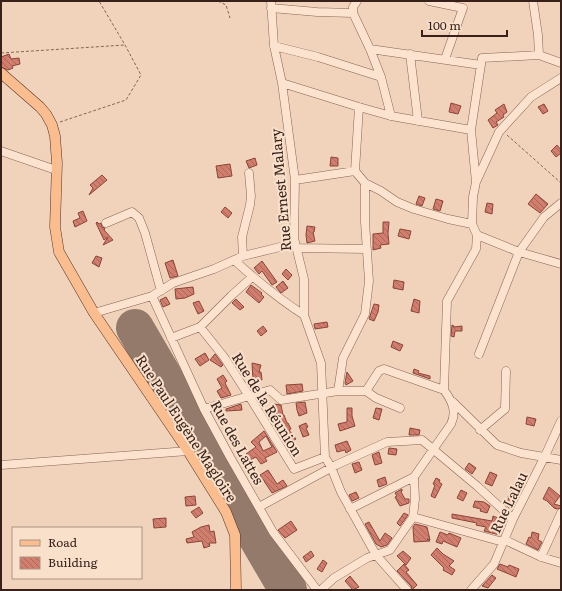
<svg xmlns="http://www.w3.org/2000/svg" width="562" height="591" font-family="Literata,serif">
<defs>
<pattern id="building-back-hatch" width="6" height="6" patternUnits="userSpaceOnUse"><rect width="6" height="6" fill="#d27e6e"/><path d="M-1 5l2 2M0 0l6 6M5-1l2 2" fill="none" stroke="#ab675a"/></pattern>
</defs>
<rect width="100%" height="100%" fill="#f1d3bb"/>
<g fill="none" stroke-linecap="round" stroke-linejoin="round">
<path stroke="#947a6a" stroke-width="38" d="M135 328 288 590"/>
</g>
<path fill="url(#building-back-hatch)" stroke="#8a4438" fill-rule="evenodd" d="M9 54 11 59 19 58 20 64 12 66 13 68 8 70 1 67V57Z
M451 103 461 106 458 114 449 112Z
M504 104 507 112 503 115 504 117 496 122 498 125 493 128 488 120 497 113 495 110Z
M544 104 548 111 543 114 538 107Z
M557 145 561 150V153L556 157 551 151Z
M331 157 338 158V166H330Z
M255 158 257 165 249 168 246 161Z
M230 164 232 176 218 178 216 166Z
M102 175 107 180 89 195 93 188 90 185Z
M536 194 548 204 540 213 528 204Z
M419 196 425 198 422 206 416 204Z
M436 199 443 201 440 211 433 209Z
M487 203 493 204 492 214 485 212Z
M225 207 232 213 228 218 221 212Z
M83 211 87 221 75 227 73 221 80 218 78 213Z
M97 222 99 224 101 223 102 227 105 228 104 230 113 240 103 245 108 237 104 240 96 223Z
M383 222H389L388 233 389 244 380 245 381 248 373 250V234L383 233Z
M307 226 315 227 314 232H313L315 241 307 243 306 235Z
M400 229 411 231 409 239 398 236Z
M96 256 102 258 99 267 92 263Z
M173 260 178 276 170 278 165 263Z
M262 261 277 282 272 285 262 271 259 274 254 268Z
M286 269 292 275 288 280 282 274Z
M394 280 404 282 403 290 393 288Z
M283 281 288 288 281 293 276 287Z
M251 285 262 293 261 294 264 297 259 303 246 292Z
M193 287 194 294 185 298 176 299 175 289Z
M166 297 170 304 163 307 160 300Z
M236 299 244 307 240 310 232 303Z
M414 299 420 301 419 313 411 311Z
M199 301 204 311 198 314 193 303Z
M374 304 379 305 378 312 374 321 369 319Z
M327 322 328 327 315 329 314 324Z
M452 325 454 326V327L462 326V331H455L454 337 451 336Z
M263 326 267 331 261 336 257 331Z
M393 341 403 345 400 351 391 347Z
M205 353 209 360 200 366 195 359Z
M215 354 223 365 221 367 210 360Z
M252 363 261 365 259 372H261L262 380H253Z
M414 369 419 371 418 373 430 376V379L413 373Z
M347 372 353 381 346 385 345 383Z
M223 375 227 381 225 383 231 395 221 398 217 391 222 388 217 379Z
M302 384 303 391 287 394 286 385Z
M305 402 307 413 299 416 297 410 296 403Z
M241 404 242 410 226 411V409Z
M274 404 281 405 283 415H284L287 423H288L291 429 289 430 296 439 292 442 283 432 281 427 276 430 274 426 279 423Z
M347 408H352V416L355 426 340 431 338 424 347 422Z
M376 408 382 409 379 420 373 418Z
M527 417 536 419 534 426 526 424Z
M306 423 308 427 306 428 309 435 303 437 299 426Z
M410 428 420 430 419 435H409Z
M264 431 277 452 265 458 267 461 261 464 256 457 250 460 246 454 256 447 251 442ZM266 436 272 447 263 451 259 442Z
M347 441 351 450 346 453 345 450 337 452 335 445Z
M389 448 397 449 396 455 388 454Z
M379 452 382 463 375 465 372 455Z
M359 462 362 470 355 473 352 464Z
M469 463 476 468 472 474 465 469Z
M268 470 277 484 283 480 287 486 272 493 260 475Z
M490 472 497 475 492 486 485 483Z
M385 477 387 484 379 487 377 480Z
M436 478 440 480 439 482 442 484 435 498 431 496 435 485 433 484Z
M513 487 518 490 511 502 513 503 511 509 506 505 509 497H508Z
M549 487 560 496 554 504 561 506V508L557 509 554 508 547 501 543 499Z
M402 489V491L401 492 405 499H409V503L400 506 395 497 397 496 395 493Z
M461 490 467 493 463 501 457 498Z
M356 492 359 498 352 501 349 495Z
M195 496 196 505 186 506 185 497Z
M475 501 484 502 490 506 487 513 480 511 481 509 473 507Z
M199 507 203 513 196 518 191 512Z
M404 513 408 515 400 526 397 523Z
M452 514 492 521 493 516 505 521 500 535 484 531 486 527 476 525 477 523 452 518Z
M166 518V527L154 528 153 519Z
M291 521 297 530 285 538 278 530Z
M369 522 380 541 385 533 392 538 387 545 381 547 376 544 365 524Z
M415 524 427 527 430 540 427 539 430 541 414 542 413 527Z
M209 525 210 532 214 531 216 543H209L210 546 204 548 202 541 187 543 186 539 194 537 192 532 201 527Z
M440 532 448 535 449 533 461 538 457 547 443 541 442 544 436 542Z
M532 532 539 534 538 540 542 542 538 550 526 544 529 537 531 538Z
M437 548 443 554 454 561 449 566 455 570 452 575 443 570 444 568 431 555Z
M311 551 314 556 306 562 303 557Z
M403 551 411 558 406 565 397 556Z
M323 560 327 563 322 572 317 569Z
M404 564 409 570 406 572 417 585 412 590 411 586 397 571Z
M500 564 508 567 509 565 519 569 516 577 497 569Z
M492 575 496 578 488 588 482 586Z
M350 576 359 587 353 590 345 581Z"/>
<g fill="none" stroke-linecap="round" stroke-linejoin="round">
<defs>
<path id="minor" d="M271 1 274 46 282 83 295 180 294 238 304 279V315L321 363 325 457 331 467 341 492 376 555 407 590
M357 1 353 7V13L370 49 381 77 391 116
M429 1 463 8 445 59
M533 1 538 35 539 55
M271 8 317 12 353 13
M274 46 318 57 381 77
M370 49 481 65
M410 54 418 121
M282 83 359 107 391 116 471 130
M1 151 56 170
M355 171 359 107
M295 180 355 171 365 183 381 191 397 202 414 209 448 219 472 224 477 235
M476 182 471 130 482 58 539 55 561 63
M106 223 132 212 139 218 145 233 161 291
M472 224 473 197 476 182 499 132 531 97 561 78
M477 235 519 252 561 264
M297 248 367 249
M243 256 242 237 250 205 251 196 249 173
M234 260C256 280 279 299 304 315
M152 296 204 409 230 457 273 532 317 590
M94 313 152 296 173 283 214 269 243 256 284 246 294 238
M200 327 224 357 249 396 294 469 325 457
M171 338 200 327 231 296 252 277
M479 354 519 252 544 217 561 203
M338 391H366L376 398 400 408
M366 391 379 371 384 369 444 390
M453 402 497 445 521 453 561 460
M204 409 270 390 281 400 338 391 343 358 365 314 369 281 365 222V183
M480 430 505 409 506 371
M1 465 188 451
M259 507 336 465 387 442 422 440 477 486 513 519
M350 509 414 477
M413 517 503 542
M505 540 541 557 561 563
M541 557 561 513
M321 590 334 578 367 558 390 550 413 517 415 499 414 477 451 424C457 411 452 401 444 390L447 301 476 249 477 235
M471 590 494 564 513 519 545 456 561 421"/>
<path id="major" d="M1 73 40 107 46 114 52 125 55 136 57 163 55 227 59 252 94 313 188 451 226 512 235 535 236 590"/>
</defs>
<use href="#minor" stroke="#896354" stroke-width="9"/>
<use href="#major" stroke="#563329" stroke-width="11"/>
<path stroke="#896354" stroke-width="1" stroke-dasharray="3 2" stroke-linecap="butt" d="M218 1 226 5 230 18
M1 53 125 45
M60 122 126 100 141 75 125 45 99 1
M507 135 561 183"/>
<use href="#minor" stroke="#fbe3cf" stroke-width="8"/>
<use href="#major" stroke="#f9bd8f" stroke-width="10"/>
</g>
<g text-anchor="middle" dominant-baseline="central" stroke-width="4" stroke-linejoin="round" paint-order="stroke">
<g font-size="14" fill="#37211a" stroke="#f8e0cb">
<text transform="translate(280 190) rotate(-95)">Rue Ernest Malary</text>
<text transform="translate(268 404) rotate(58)">Rue de la Réunion</text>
<text transform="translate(187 428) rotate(57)">Rue Paul Eugène Magloire</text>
<text transform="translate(238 442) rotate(61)">Rue des Lattes</text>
<text transform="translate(508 502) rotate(-64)">Rue Lalau</text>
</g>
</g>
<rect width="562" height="591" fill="none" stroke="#37211a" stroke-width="4"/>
<rect x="12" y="527" width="130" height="52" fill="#f8e0cb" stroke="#ab9484"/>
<rect x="20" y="540" width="20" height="6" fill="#f9bd8f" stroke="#ab9484"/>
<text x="48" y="547" font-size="12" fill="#37211a">Road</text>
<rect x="20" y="557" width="20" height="12" fill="url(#building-back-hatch)" stroke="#ab9484"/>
<text x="48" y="567" font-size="12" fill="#37211a">Building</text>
<path d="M422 30v6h85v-6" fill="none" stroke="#37211a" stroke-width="2"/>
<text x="428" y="30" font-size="12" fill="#37211a" stroke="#f8e0cb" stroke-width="3" paint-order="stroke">100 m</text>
</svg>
